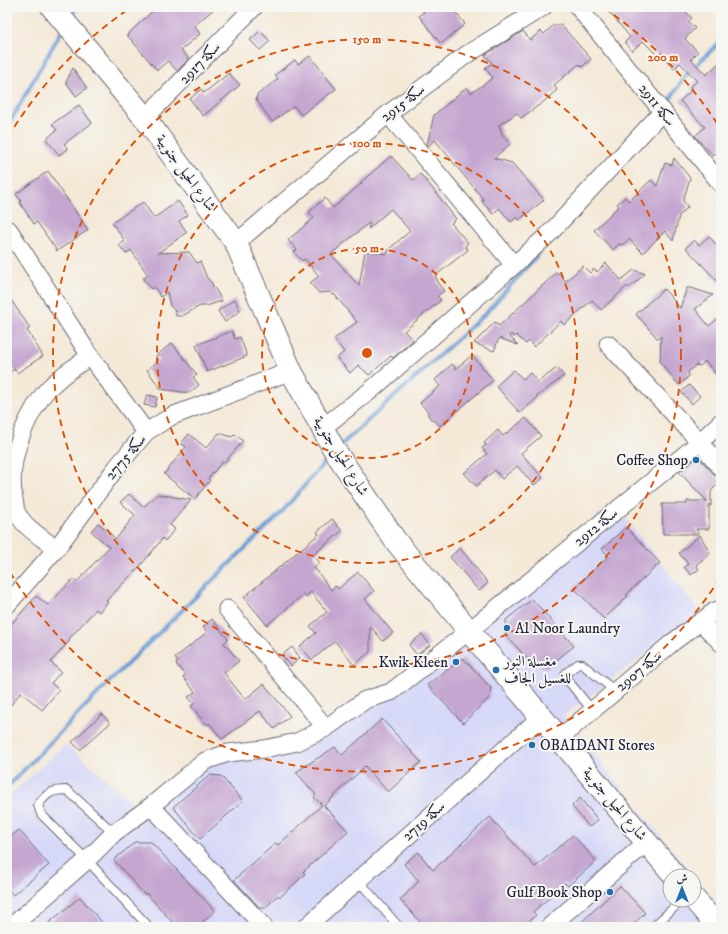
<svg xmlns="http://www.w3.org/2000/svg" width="728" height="934" font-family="'IM FELL DW Pica',Amiri,serif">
<rect width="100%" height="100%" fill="#f6f6f2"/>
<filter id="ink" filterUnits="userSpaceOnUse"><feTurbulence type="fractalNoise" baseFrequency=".025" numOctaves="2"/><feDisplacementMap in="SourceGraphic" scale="8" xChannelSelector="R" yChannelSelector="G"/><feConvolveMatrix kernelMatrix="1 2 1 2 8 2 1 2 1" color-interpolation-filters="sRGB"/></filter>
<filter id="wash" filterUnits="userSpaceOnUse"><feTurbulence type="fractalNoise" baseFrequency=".012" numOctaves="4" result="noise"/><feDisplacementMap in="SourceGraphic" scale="16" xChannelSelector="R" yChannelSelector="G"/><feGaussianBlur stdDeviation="0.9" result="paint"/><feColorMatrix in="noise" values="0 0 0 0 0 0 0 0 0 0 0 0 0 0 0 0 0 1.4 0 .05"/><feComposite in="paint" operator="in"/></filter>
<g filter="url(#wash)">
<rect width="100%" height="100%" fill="#f4e9d7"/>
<path fill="#d6d8f8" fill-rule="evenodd" d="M613 503 700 612 564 716 624 791 721 908V927H7V798L66 744 136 806 194 763 304 734 377 691 440 648ZM670 876H694V900H670Z"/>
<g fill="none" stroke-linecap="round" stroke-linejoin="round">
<path stroke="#6b9cd5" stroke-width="4" d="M70 18 77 7
M665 107 686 75 721 41
M7 127 62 30
M340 446 486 313 540 252
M7 787 106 685 281 513 331 455"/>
</g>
<g id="blocks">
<path fill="#c5a6d0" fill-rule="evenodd" d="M157 7H216L194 26 200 34 181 50 189 59 177 71 168 61 157 70 127 35Z
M420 7H451L465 24 441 44 419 16 424 12Z
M605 7H681L692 18 688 22 695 28 685 39 698 52 691 59 706 75 721 61V148L713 155 695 136 705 127 680 101 692 90 690 87 697 81 680 63 674 69 664 58 662 60 643 41 632 51 625 42 630 37Z
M554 25H561L591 59 582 67 579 64 554 85 557 90 542 103 521 118 517 113 499 125 502 134 510 144 494 158 512 163 544 200 519 220 517 217 511 222 499 208 493 214 482 201 484 200 435 140 428 146 427 145 434 115 467 87 471 93 493 78 485 68 492 63 485 55 523 31 530 40 541 31 544 34Z
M260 31 270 41 260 50 250 40Z
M310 56 336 89 301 115 294 106 272 122 256 99 257 95 278 79 275 75 295 60 298 64Z
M73 68 87 88 76 96 66 82Z
M229 73 240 85 203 116 190 99 201 89 204 93Z
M79 105 92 123 64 144 68 149 59 155 46 139 57 130 52 124Z
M391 156 413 180 420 174 429 184 456 219 451 223 468 243 465 246 468 250 435 276 438 281 437 282 444 291 437 296 441 300 404 331 413 340 393 358 391 356 369 375 358 365 350 373 337 358 344 352 334 339 357 322 334 294 333 295 330 292 319 293 310 283 319 276 305 259 302 261 294 252 297 250 288 240 314 218 309 212 325 198 333 208 362 183 361 182ZM391 209 410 231 389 249 387 254 365 251 359 286 331 254 370 222 368 229Z
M674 158 690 178 683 201 688 207 679 216 673 241 665 231 643 253 629 239 622 245 619 244 613 250 594 230 619 206 617 204 625 197 629 201 651 180 657 186 665 163 672 165Z
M48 171 88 230 57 251 37 222 34 224 20 203 21 201 16 194Z
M178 201 188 215 179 221 187 232 158 253 189 252 197 263 200 261 207 278 212 283 213 287 216 290 222 301 206 306H200L182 316H176L175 311 170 306 167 292 161 297 154 287 151 289 143 279 148 275 131 250 126 254 119 245 125 241 112 223 143 202 154 218Z
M709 236 721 251V285L686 248 694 240 699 245Z
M606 263 621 280 634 270 645 274 629 288 627 286 601 310 592 300 564 325 561 321 534 347 529 341 526 344 516 335 514 337 511 334 509 336 518 345 499 338 494 351 474 343 495 322 499 326 557 272 566 281 583 266 590 273 594 269 597 272Z
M687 288H691L713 295 695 309 709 326 721 316V381L705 361 700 366 696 365 688 372 689 376 679 385 660 362 661 336 658 339 636 314 664 289 680 308Z
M7 294 30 328 27 330 43 356 17 373 14 369 7 375Z
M235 299 240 311 225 322 218 311Z
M232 331 235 339 240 337 247 356 207 372 196 345Z
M172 343 197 375 193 377 199 385 189 393 161 389 147 370 159 360 156 356Z
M472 355 493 380 440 426 436 422 431 419 428 415V412L420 403 440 386 435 380 452 364 456 369Z
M557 368 564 376 536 397 537 398 520 413 496 386 514 370 523 379 530 373 538 382Z
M689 385 700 396 692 404 681 392Z
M147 395 157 397 155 407 144 405Z
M526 418 541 436 521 453 543 478 534 485 517 466 502 479 495 470 476 486 464 473 487 454 482 448 486 445 484 443 498 430 503 436Z
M219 433 232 437 235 434 243 441 224 463 222 462 208 479 210 480 195 499 164 474 186 447 181 443 189 434 206 448Z
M698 457 721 481 711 491V506L709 504V529H696L699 534H663L662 504H687V501H707L679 472Z
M129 494 143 507 158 494 191 500 170 525 175 529 165 541 163 538 141 565 106 601 108 602 99 612 96 609 69 639 70 640 51 662 61 672 51 683 59 690 42 710 21 692 7 710V629L36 596 48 605 73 579 77 582 109 547 91 531 98 523 116 539 135 515 120 502Z
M332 519 342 531 313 555 320 563 314 567 331 590 336 586 338 589 358 572 374 591 365 599 393 633 383 641 370 626V652L354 665 335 641 312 660 300 646 316 633 310 626 327 612 311 592 306 597 304 594 267 625 244 597 319 534 317 532Z
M626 527 660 563 626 595 628 596 604 619 574 588 609 556 602 549Z
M700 535 710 553 696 565 699 569 691 575 684 567 688 564 679 553Z
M460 548 488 583 479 591 450 557Z
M532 599 574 646 547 668 529 661 506 635V620Z
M212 619 228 639 224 643 239 661 224 673 240 693 245 699 264 684 290 716 274 729 260 711 222 739 209 723 207 725 191 706 194 704 188 697 195 692 183 677 185 675 176 664 178 662 175 658 207 632 203 627Z
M422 634 430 645 417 655 409 645Z
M292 647 300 658 291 666 282 655Z
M463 658 491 688 489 698 463 723 427 685Z
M102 714 110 723 80 750 72 742Z
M382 719 421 762 388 792 365 766 324 806 348 831 303 872 305 874 280 897 278 895 265 908H260L234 880 276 843 278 845 322 805 314 797 316 795 296 772 335 747 342 755Z
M210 775 221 776 243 801 200 839 173 807Z
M580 798 598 820 589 827 572 806Z
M490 817 535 867 573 835 596 861 568 886 565 883 533 912 536 915 522 927H425L400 900 419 881 404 864 418 852 433 870Z
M19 830 49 865 13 895 7 888V840Z
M135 842H151L215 911 197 927H177L146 893 145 895 114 860Z
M620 886 645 913 630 927H576Z
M80 897 106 927H44Z"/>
</g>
</g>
<g filter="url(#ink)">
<use href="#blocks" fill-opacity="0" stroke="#6c6872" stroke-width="1"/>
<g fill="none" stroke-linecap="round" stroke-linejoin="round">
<defs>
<path id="lane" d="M592 710 565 677 566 673 578 664H582L615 691
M114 833 67 790C51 790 47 793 38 805L41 814 87 860 149 927
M358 880 399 927
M653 927 682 900"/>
<path id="street" d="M578 7 721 184
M145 118 254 7
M9 230 90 356 146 432
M236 243 388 114 466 55 543 7
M514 265 549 234 663 111
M608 344 700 442 721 468
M322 428 370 391 514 265 388 114
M56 549C43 538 23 527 16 511 15 508 15 503 14 499 7 464 22 424 43 395 55 379 74 368 90 356
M7 605 56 549 116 468 146 432 172 416 291 371
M227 609 326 728
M701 622 721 643
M560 738 673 642 715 611 721 609
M151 806 264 927
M11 927 87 860 114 833 151 806 205 761 228 753 264 749 297 742 326 728 365 700 391 692 469 631 700 442 721 422
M306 927 542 716
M549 927 647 842"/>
<path id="secondary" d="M52 7 145 118 236 243 291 371 335 451 395 540 469 631 675 876
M694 899 718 927"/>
</defs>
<use href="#lane" stroke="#6c6872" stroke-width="10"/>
<use href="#street" stroke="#6c6872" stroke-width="19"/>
<use href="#secondary" stroke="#6c6872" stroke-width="24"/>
<use href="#lane" stroke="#fff" stroke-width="8"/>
<use href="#street" stroke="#fff" stroke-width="17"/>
<use href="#secondary" stroke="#fff" stroke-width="22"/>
</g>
</g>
<g fill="none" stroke="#de560e" stroke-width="2" stroke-dasharray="7 5">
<circle cx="367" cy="353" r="105"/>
<circle cx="367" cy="353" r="210"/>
<circle cx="367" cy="353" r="314"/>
<path d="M720 578A419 419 0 0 1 8 569M8 137A419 419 0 0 1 130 8M604 8A419 419 0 0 1 720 128"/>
</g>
<g fill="#1f6fb2" stroke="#f6f6f2" stroke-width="1.5">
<circle cx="696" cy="460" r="4"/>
<circle cx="507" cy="628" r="4"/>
<circle cx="456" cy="662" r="4"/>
<circle cx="496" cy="670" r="4"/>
<circle cx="532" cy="745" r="4"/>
<circle cx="610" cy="892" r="4"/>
</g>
<g text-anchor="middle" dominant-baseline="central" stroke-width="4" stroke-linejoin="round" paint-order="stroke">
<g font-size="15" fill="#22223b" stroke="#f6f6f2">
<text transform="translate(200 63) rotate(-46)">سكة 2917</text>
<text transform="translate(403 103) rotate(-38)">سكة 2915</text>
<text transform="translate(657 105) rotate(51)">سكة 2911</text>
<text transform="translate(186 173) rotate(54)">شارع الحيل جنوبية</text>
<text transform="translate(341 456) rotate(58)">شارع الحيل جنوبية</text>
<text transform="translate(126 457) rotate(-50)">سكة 2775</text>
<text transform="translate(596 527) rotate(-39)">سكة 2912</text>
<text transform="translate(639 671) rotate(-40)">سكة 2907</text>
<text transform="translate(615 804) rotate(50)">شارع الحيل جنوبية</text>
<text transform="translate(424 821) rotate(-42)">سكة 2719</text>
</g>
<g font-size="15" fill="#22223b" stroke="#f6f6f2" text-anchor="end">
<text x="688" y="460">Coffee Shop</text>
<text x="515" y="628" text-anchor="start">Al Noor Laundry</text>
<text x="504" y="661" text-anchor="start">مغسلة النور<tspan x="504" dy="17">للغسيل الجاف</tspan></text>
<text x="448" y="662">Kwik Kleen</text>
<text x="540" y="745" text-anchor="start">OBAIDANI Stores</text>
<text x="602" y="892">Gulf Book Shop</text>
</g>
</g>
<circle cx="367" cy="353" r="6" fill="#de560e" stroke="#f6f6f2" stroke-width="2"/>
<g font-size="12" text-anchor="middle" font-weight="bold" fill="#de560e" stroke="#f6f6f2" stroke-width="4" stroke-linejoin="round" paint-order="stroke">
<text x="367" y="43">150 m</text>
<text x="663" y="61">200 m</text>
<text x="367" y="147">100 m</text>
<text x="367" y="252">50 m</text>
</g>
<rect width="728" height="934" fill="none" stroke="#f6f6f2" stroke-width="24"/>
<g transform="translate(682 888)"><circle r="19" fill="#f6f6f2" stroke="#a1a1a9"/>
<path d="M0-3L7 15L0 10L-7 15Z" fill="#1f6fb2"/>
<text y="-6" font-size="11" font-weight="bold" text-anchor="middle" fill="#22223b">ش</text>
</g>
</svg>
